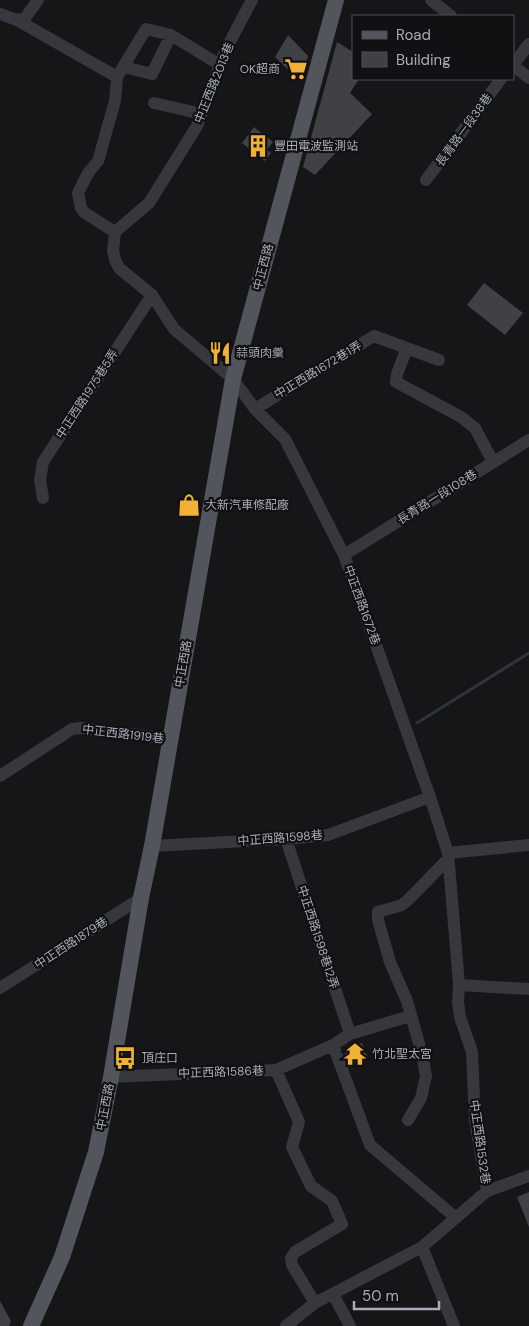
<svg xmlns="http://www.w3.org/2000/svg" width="529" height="1326" font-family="'DM Sans','Noto Sans TC',sans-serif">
<rect width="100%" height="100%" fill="#161618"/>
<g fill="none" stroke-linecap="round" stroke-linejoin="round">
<path stroke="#2c353c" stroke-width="3" d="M417 723 529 653"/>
</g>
<path fill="#404145" d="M288 35 308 56 301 82 275 57Z
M337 42 353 52V79H359L350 93 372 114 315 175 303 167Z
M254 127 273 142 267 150 271 153 265 161 242 143Z
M484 283 523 313 505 335 467 305Z
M362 1043 368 1058 349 1065 344 1050Z
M529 1192V1227L517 1197Z
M0 1301 11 1321 9 1326H0Z"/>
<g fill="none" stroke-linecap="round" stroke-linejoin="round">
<path stroke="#37383d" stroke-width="12" d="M431 0 451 16
M0 14 17 20 117 77
M17 20 25 18 38 0
M513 65 529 44
M513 65 529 78
M124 67 152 74 171 35 220 65
M154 103 202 114
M426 180 501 79
M115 232 113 251 115 260 119 268 152 295 174 329 233 379 255 409 285 439 344 555 430 797 448 853 459 985 458 1002 460 1017 472 1052 475 1120 487 1191
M115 232 149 203 197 126 225 51 252 0
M115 232 85 213 81 208 78 193 88 173 98 161 115 101 117 77 146 29 171 35
M407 348 397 374 396 382 461 417 475 428 493 462
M255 409 374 336 439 360
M43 498 40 480 43 462 152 295
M344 555 529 440
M0 776 72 729 81 728 170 739
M286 839 350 1034
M152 846 286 839 328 835 430 797
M448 853 529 845
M459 985 529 989
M0 988 141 898
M333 1045 370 1145 456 1218
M276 1070 299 1122 292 1147 311 1186 332 1201 342 1224 295 1252 291 1258 292 1265 315 1303
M111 1077 276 1070 333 1045 350 1034 410 1016
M408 1120 421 1098 426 1076 422 1054 407 1001 390 962 378 920V912L402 905 408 900 449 858
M422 1247 454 1326
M333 1294 350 1326
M286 1326 315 1303 422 1247 487 1191 529 1176"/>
<path stroke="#53555c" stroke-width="16" d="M31 1326 62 1257 96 1152 111 1077 141 898 152 846 233 379 336 0"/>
</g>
<defs>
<symbol id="supermarket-bare" viewBox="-9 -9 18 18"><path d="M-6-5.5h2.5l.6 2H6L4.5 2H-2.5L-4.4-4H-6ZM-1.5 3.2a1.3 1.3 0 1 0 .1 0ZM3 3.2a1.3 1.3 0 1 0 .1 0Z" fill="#f2b134" stroke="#111113" stroke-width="2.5" paint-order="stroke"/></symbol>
<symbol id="building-bare" viewBox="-9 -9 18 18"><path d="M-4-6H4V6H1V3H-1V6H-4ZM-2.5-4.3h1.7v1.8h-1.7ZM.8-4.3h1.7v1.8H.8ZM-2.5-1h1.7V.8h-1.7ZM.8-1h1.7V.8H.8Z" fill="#f2b134" stroke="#111113" stroke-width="2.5" paint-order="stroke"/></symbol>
<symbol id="restaurant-bare" viewBox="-9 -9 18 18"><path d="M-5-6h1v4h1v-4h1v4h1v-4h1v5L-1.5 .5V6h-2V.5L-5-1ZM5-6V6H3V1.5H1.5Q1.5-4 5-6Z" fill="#f2b134" stroke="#111113" stroke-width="2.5" paint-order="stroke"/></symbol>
<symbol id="shop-bare" viewBox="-9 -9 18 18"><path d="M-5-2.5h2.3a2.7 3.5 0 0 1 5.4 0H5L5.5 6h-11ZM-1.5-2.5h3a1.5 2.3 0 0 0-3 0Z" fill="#f2b134" stroke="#111113" stroke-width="2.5" paint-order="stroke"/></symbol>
<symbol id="temple-bare" viewBox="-9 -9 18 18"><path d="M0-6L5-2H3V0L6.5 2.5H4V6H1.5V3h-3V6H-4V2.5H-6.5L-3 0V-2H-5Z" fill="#f2b134" stroke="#111113" stroke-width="2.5" paint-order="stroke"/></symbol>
<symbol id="bus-bare" viewBox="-9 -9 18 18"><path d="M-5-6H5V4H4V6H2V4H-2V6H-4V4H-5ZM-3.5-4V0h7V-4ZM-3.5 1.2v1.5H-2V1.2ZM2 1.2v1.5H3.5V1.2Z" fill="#f2b134" stroke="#111113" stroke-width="2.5" paint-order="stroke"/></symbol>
</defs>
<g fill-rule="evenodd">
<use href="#supermarket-bare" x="280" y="53" width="32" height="32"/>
<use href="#building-bare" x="242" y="130" width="32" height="32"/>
<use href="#restaurant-bare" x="204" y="337" width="32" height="32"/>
<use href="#shop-bare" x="173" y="489" width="32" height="32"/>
<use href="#temple-bare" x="339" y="1038" width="32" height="32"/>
<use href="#bus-bare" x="109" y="1042" width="32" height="32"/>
</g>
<g text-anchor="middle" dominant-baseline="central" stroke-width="4.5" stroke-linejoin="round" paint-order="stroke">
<g font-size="12" fill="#a8adb8" stroke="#111113" text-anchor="start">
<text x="280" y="69" text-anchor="end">OK超商</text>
<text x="274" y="146">豐田電波監測站</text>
<text x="236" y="353">蒜頭肉羹</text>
<text x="205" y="505">大新汽車修配廠</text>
<text x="372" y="1054">竹北聖太宮</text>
<text x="142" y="1058">頂庄口</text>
</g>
<g font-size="12" fill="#a8adb8" stroke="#111113">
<text transform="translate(214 83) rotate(-68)">中正西路2013巷</text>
<text transform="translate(464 130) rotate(-54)">長青路一段38巷</text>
<text transform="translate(263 267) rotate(-75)">中正西路</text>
<text transform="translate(318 370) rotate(-31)">中正西路1672巷1弄</text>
<text transform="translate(87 394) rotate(-57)">中正西路1975巷5弄</text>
<text transform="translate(437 497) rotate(-32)">長青路一段108巷</text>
<text transform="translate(362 605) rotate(70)">中正西路1672巷</text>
<text transform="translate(183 664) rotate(-80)">中正西路</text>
<text transform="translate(123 734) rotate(7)">中正西路1919巷</text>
<text transform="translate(280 838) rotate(-4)">中正西路1598巷</text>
<text transform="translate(318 937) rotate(72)">中正西路1598巷12弄</text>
<text transform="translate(71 943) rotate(-33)">中正西路1879巷</text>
<text transform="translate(221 1072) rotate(-2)">中正西路1586巷</text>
<text transform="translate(105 1107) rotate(-79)">中正西路</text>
<text transform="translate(480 1142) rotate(82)">中正西路1532巷</text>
</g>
</g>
<rect x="352" y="15" width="162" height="65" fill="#111113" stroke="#4d4f55"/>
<rect x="362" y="31" width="25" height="8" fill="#53555c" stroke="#4d4f55"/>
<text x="396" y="40" font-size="15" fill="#a8adb8">Road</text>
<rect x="362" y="52" width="25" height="15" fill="#404145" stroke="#4d4f55"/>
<text x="396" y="65" font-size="15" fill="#a8adb8">Building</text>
<path d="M354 1301v8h85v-8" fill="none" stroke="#a8adb8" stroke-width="2.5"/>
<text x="362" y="1301" font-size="15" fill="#a8adb8" stroke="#111113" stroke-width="4" paint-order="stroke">50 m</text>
</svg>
